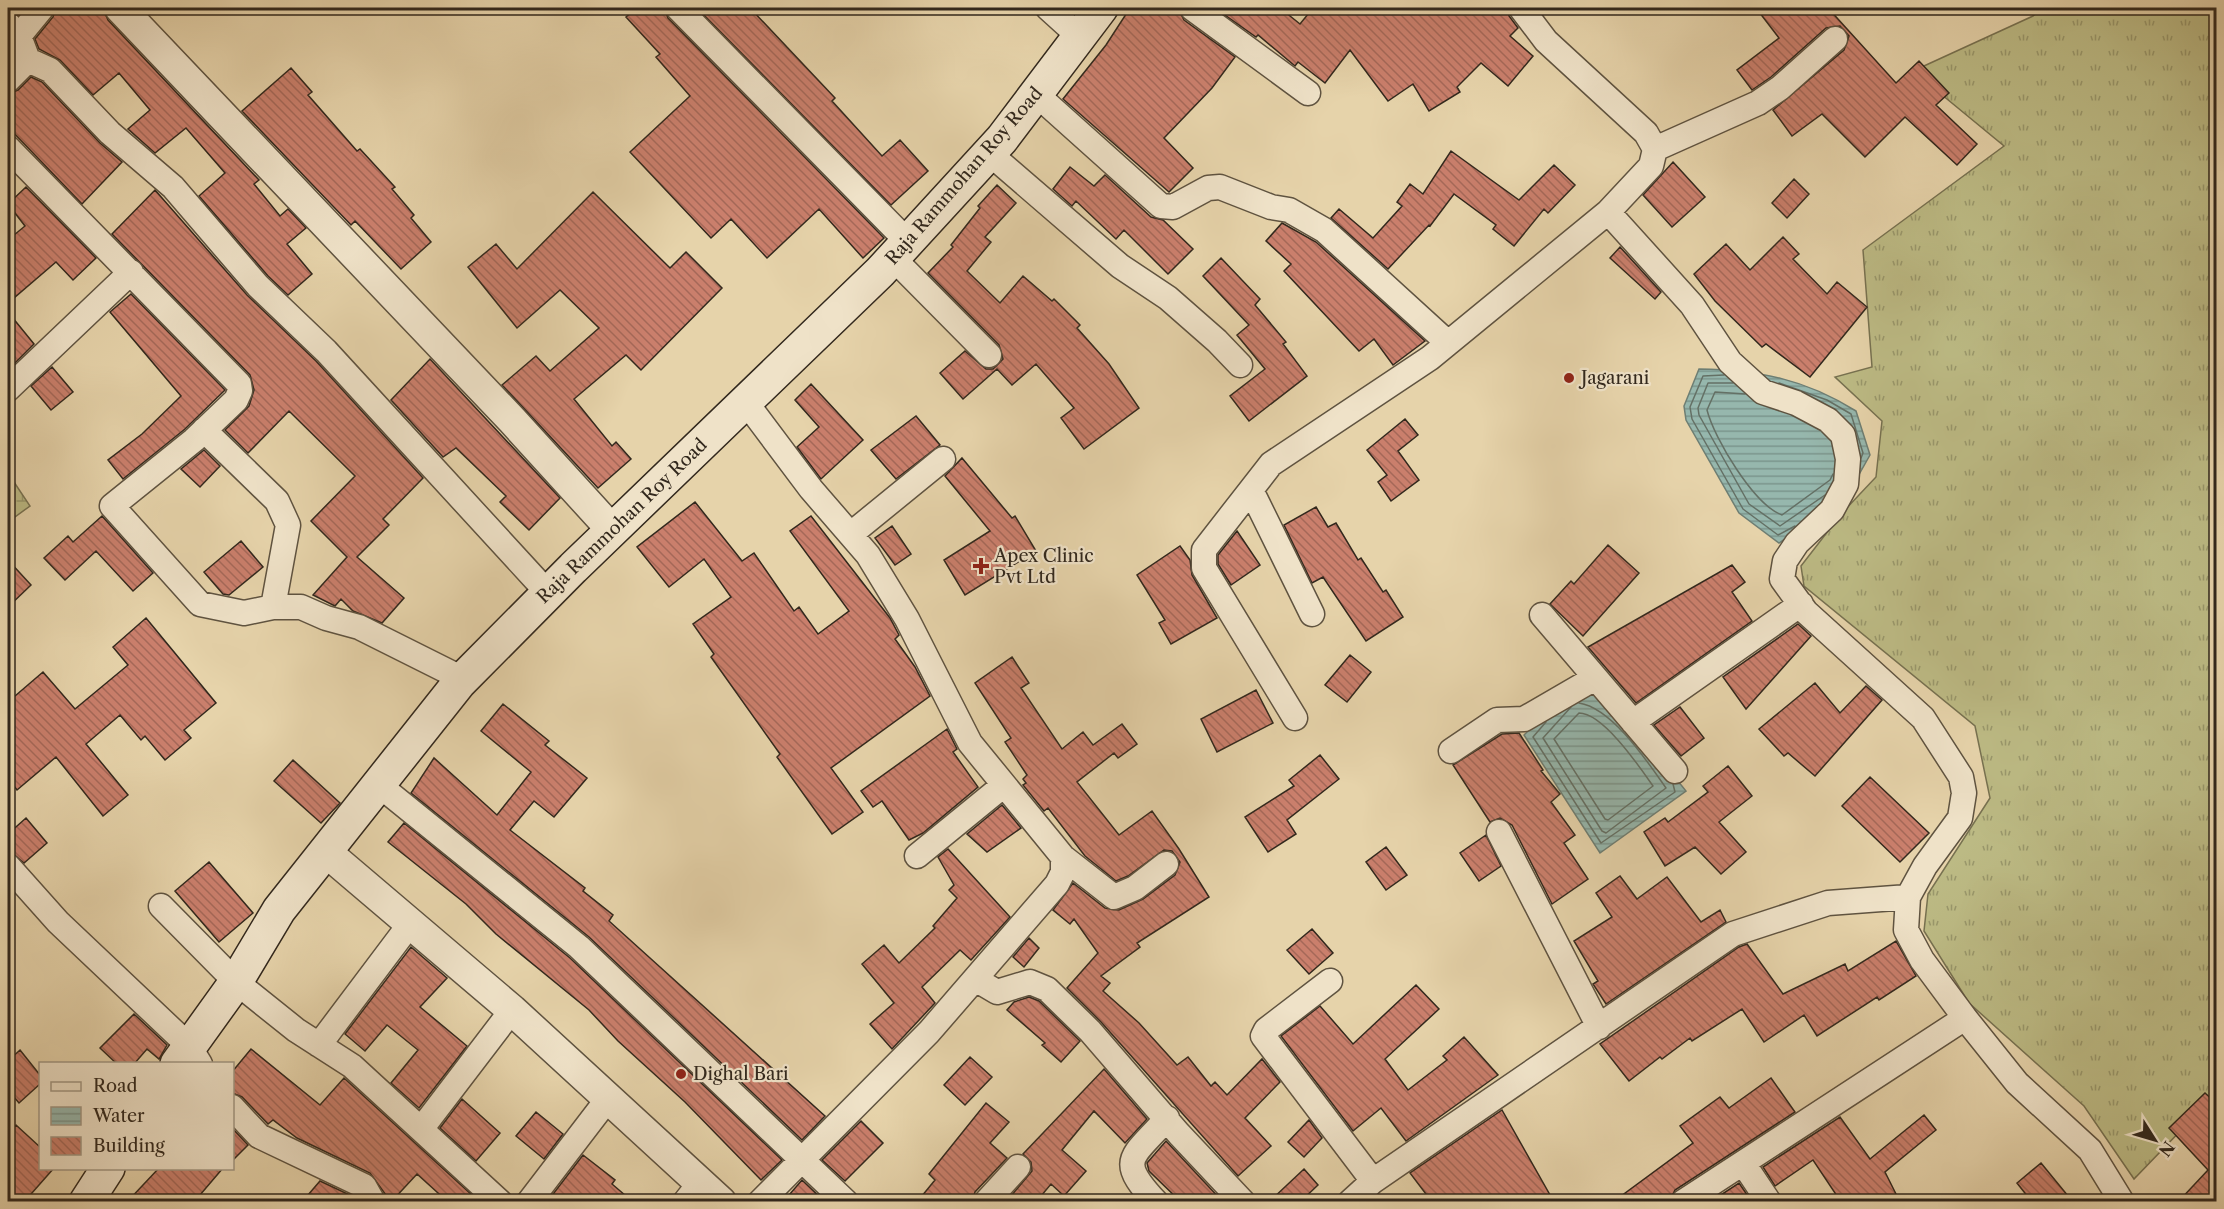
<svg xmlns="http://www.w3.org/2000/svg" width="2224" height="1209" font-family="'Libre Caslon Text',serif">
<defs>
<pattern id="grass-tufts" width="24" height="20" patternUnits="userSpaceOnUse" patternTransform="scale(1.5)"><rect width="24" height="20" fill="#bcba84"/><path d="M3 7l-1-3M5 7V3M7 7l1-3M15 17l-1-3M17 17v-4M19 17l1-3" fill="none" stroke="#99976b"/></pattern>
<pattern id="wetland-marsh" width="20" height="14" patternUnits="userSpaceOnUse" patternTransform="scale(1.5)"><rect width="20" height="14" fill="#bcba84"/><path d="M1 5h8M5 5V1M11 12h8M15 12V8" fill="none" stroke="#99976b"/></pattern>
<pattern id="water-rules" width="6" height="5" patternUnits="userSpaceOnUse" patternTransform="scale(1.5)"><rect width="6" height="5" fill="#96b7ad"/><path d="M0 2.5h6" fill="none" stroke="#7b958c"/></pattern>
<pattern id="building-back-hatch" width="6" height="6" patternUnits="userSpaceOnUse" patternTransform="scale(1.5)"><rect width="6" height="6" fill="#ca7f6c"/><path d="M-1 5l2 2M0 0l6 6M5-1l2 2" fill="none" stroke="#a56858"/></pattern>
</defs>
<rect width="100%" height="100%" fill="#e6d3aa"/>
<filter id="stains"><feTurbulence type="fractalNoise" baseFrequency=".00333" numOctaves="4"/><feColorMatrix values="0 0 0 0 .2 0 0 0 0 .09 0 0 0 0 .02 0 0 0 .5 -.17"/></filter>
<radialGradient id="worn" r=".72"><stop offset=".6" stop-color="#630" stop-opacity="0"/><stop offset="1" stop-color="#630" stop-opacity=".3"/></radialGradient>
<path fill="url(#grass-tufts)" stroke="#777150" stroke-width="1.5" d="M2042 8H2216V1090L2213 1097 2134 1179 2084 1106 1969 1003 1924 931 1928 894 1990 798 1975 726 1804 586 1801 566 1842 513 1876 477 1882 421 1835 377 1872 367 1863 250 2004 146 1913 71 2033 16Z"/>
<path fill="url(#wetland-marsh)" stroke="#777150" stroke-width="1.5" d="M8 473 30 506 8 522Z"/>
<path fill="url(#water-rules)" stroke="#6e7e73" stroke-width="1.5" d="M1699 369C1759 370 1805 379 1856 411L1870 455 1848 494 1779 543 1739 513 1686 420 1684 406Z
M1572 688 1598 692 1621 710 1686 791 1600 853 1524 735Z"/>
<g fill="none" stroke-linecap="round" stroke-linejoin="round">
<path stroke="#647065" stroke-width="1.5" d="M1724 375 1703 376 1690 407 1692 419 1743 509 1778 535 1795 526
M1733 383H1708L1698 408 1699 415 1749 504 1780 526 1825 495
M1779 383 1827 400 1851 414 1863 453 1861 458
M1745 394 1715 392 1707 410C1714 438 1754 505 1782 515L1830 480 1833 474
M1571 707 1543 738 1602 831 1606 833 1666 788C1647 761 1612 708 1579 703
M1579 713C1603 713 1639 766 1653 786L1608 820 1605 819 1554 739Z
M1546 722 1533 737 1601 843 1675 792 1673 784"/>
</g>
<path fill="url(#building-back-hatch)" stroke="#32281d" stroke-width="1.5" d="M56 8H103L108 20 259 180 254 184 280 216 288 209 306 228 287 244 312 274 288 295 268 276 199 196 225 173 186 128 155 153 128 129 150 110 119 73 93 95 60 60 39 49 35 39 53 17Z
M636 8H664L668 18 884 238 863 258 819 209 767 258 731 219 711 238 630 152 690 96 656 57 660 54 626 17Z
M697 8H750L835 98 832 101 882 156 900 140 928 171 891 205Z
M1130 8H1178L1184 20 1235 57 1212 88 1164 138 1193 168 1169 192 1063 99 1106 45Z
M1215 8H1280L1300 24 1313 8H1507L1509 16 1518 28 1510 36 1533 56 1508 86 1481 63 1457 87 1460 92 1429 111 1413 84 1388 101 1350 50 1325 83 1298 62 1295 66 1258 35 1256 37Z
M1756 8H1828L1896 83 1919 61 1949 93 1936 105 1977 144 1957 165 1905 117 1865 157 1822 114 1792 136 1773 110 1844 50 1849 36 1840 26 1826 28 1771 77 1752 90 1737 70 1779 38Z
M291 68 312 92 308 95 357 151 360 149 395 187 392 189 414 215 411 218 431 242 401 269 355 221 351 225 242 111Z
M31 77 42 82 100 143 122 162 82 204 8 127V94L18 90Z
M1451 151 1519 200 1554 165 1575 185 1548 213 1544 209 1514 246 1493 229 1496 225 1454 194 1430 226 1429 225 1388 269 1331 218 1339 209 1373 238 1402 206 1397 202 1410 184 1423 194Z
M1673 162 1705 197 1672 227 1643 195Z
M1070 167 1094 186 1105 175 1151 217 1163 220 1193 249 1168 274 1124 230 1116 239 1076 201 1072 206 1053 189Z
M1794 179 1809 194 1787 218 1772 203Z
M997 185 1016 203 985 237 991 242 967 271 1000 303 1023 276 1052 301 1054 299 1080 325 1077 328 1109 364 1139 408 1084 449 1061 418 1074 408 1036 364 1012 385 997 369 963 399 940 373 965 351 986 369H993L1003 359 999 345 928 273 953 247 951 245 980 208 978 206Z
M26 187 96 258 73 280 56 262 8 303V240L25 226 8 204Z
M155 190 247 295 316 361 423 478 383 519 389 525 357 557 404 598 382 623 353 611 341 599 335 606 313 595 347 557 311 521 355 476 289 411 248 453 225 430 249 406 254 390 250 375 112 234Z
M593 192 670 268 686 252 722 288 641 370 626 355 574 399 612 446 616 442 631 459 598 488 502 385 536 356 550 371 599 328 560 290 517 328 468 267 496 244 517 269Z
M1282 223 1316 242 1425 341 1393 365 1374 339 1359 351 1284 271 1291 264 1266 241Z
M1783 237 1799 254 1793 259 1827 294 1837 282 1867 307 1810 377 1766 344 1762 347 1715 301 1694 274 1726 244 1750 270Z
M1620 247 1661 292 1655 299 1610 258Z
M1221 258 1260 299 1255 305 1286 342 1283 344 1307 376 1249 421 1230 396 1265 369 1237 335 1249 325 1203 276Z
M131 294 225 390 185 429 123 479 108 460 142 434 181 396 110 312Z
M8 312 34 344 8 370Z
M430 359 560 498 529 530 500 502 506 496 456 448 443 457 391 400Z
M52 367 73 392 51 410 31 386Z
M811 384 863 440 821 479 797 447 819 427 795 400Z
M916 416 940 445 896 479 871 450Z
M1405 419 1418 435 1398 451 1419 480 1391 501 1378 482 1387 475 1367 450Z
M204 450 220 466 200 487 181 469Z
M962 458 1012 518 1015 516 1036 551 965 595 944 560 990 531 945 476Z
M695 502 742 561 754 553 794 611 799 607 818 634 849 611 790 531 811 516 890 618 899 635 895 639 915 667 930 696 831 768 863 812 832 834 777 757 780 754 711 657 714 654 693 624 731 597 704 559 669 587 637 547Z
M1316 507 1328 527 1336 523 1358 560 1361 558 1383 592 1386 590 1403 617 1366 641 1323 577 1312 583 1284 525Z
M102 516 153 573 133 591 96 551 65 580 44 558 68 536 73 542Z
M892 526 911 554 895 565 875 538Z
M1237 531 1260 565 1231 585 1218 564V555Z
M241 541 263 567 229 595 223 594 204 572Z
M1608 545 1639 573 1583 636 1550 604 1571 581 1574 584Z
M1180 546 1190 560 1192 575 1217 618 1171 644 1159 623 1165 620 1137 575Z
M8 560 31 585 8 607Z
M1732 565 1745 582 1732 592 1752 621 1636 703 1588 647Z
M146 618 216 703 184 730 191 738 165 760 145 736 141 740 120 715 86 744 128 795 103 816 56 757 17 790 8 778V702L43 672 75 709 128 665 113 647Z
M1798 624 1811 636 1746 709 1723 677Z
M1350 655 1371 672 1347 702 1325 685Z
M1012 657 1029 683 1021 688 1062 749 1083 732 1093 745 1122 724 1137 744 1118 758 1114 753 1077 782 1119 835 1152 811 1179 849 1209 897 1137 943 1140 947 1101 976 1110 983 1103 991 1139 1023 1177 1065 1188 1057 1211 1086 1215 1082 1227 1095 1262 1059 1280 1082 1245 1118 1271 1146 1238 1176 1101 1022 1067 988 1098 953 1074 919 1070 924 1053 910 1073 883 1105 908 1119 910 1143 899 1175 875 1180 862 1172 851 1164 850 1128 876 1116 881 1085 856 1048 808 1044 811 1023 785 1026 783 1023 779 1027 775 1005 742 1011 738 975 683Z
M1815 683 1840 713 1866 686 1882 700 1815 776 1788 753 1784 756 1759 729Z
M1256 690 1273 723 1217 752 1201 719Z
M503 704 549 741 545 745 587 778 554 817 534 801 510 830 585 888 583 891 613 915 609 921 825 1116 802 1140 589 937 411 793 434 758 497 815 531 772 481 731Z
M1680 707 1704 738 1681 756 1654 725Z
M947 729 957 749 953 752 978 787 923 833 909 840 882 801 873 807 861 791Z
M1519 733 1543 770 1541 771 1560 794 1551 802 1575 835 1564 843 1588 879 1552 904 1512 825 1500 818 1490 822 1453 765 1502 734Z
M1320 755 1339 779 1287 820 1296 834 1268 852 1245 817 1294 786 1289 780Z
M293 760 340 803 321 823 274 781Z
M1728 766 1752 796 1719 822 1746 852 1721 874 1695 847 1665 866 1644 832 1665 818 1668 822 1708 792 1703 786Z
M1870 777 1929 833 1900 862 1842 806Z
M1002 805 1021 828 987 852 967 834Z
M26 818 47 843 24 863 8 850V834Z
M404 823 570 958 782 1160 761 1180 685 1102 618 1041 589 1010 496 934 466 904 388 842Z
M1486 835 1501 866 1479 881 1460 853Z
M1386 847 1407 875 1386 890 1366 862Z
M948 849 1010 917 971 960 960 950 922 987 935 1003 892 1049 870 1024 894 1003 862 964 884 945 899 963 935 928 933 926 957 898 949 890 954 885 938 857Z
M209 862 253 913 219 942 175 891Z
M1620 876 1637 899 1667 877 1701 922 1720 910 1726 922 1606 1004 1593 984 1598 981 1574 941 1612 917 1596 893Z
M1312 929 1333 953 1309 974 1287 950Z
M1029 938 1039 948 1024 967 1013 957Z
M1896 941 1916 976 1879 1000 1877 997 1817 1036 1804 1015 1764 1042 1742 1009 1692 1041 1690 1038 1662 1059 1660 1057 1629 1081 1600 1044 1739 947 1747 944 1783 994 1845 964 1848 971Z
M411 947 447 978 420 1007 467 1046 419 1108 391 1083 418 1050 387 1025 365 1051 345 1034Z
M1416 985 1439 1009 1385 1059 1408 1090 1447 1060 1443 1056 1464 1037 1498 1075 1406 1141 1381 1108 1353 1131 1281 1036 1320 1006 1353 1044Z
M1029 997 1039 1001 1080 1041 1061 1062 1042 1045 1045 1043 1007 1010 1014 1002Z
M134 1014 167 1045 159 1059 147 1049 134 1064H117L100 1048Z
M251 1049 320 1105 344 1078 473 1196 468 1202H448L417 1174 391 1202 370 1173 297 1138 273 1120 268 1124 242 1097 232 1093V1072Z
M20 1050 40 1075V1084L19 1103 8 1090V1061Z
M970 1057 992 1077 965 1105 944 1085Z
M1104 1069 1147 1119 1125 1143 1094 1111 1062 1150 1086 1171 1064 1196 1051 1184 1036 1202H1006L1032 1171 1031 1162 1023 1154Z
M1771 1078 1795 1112 1675 1190 1669 1202H1613L1693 1143 1680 1126 1720 1097 1729 1108Z
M2205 1093 2217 1104V1202H2178L2208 1170 2169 1128Z
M462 1099 500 1133 476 1161 440 1128Z
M986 1103 1009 1122 990 1143 1007 1158 975 1192 972 1202H917L935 1180 929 1174Z
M1502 1110 1554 1202H1432L1410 1173Z
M536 1112 563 1134 544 1159 516 1136Z
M1924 1115 1936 1130 1885 1172 1900 1202H1841L1813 1160 1775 1186 1763 1167 1840 1117 1870 1159Z
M1309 1120 1322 1138 1304 1157 1288 1142Z
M861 1121 883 1143 845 1181 822 1160Z
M16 1125 40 1147V1168H54L24 1202H8V1134Z
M232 1128 248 1145 232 1161Z
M1166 1141 1223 1202H1181L1149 1171 1147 1163Z
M583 1155 615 1180 612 1184 633 1202H547Z
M2041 1163 2073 1202H2032L2017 1183Z
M159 1168H223L194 1202H127Z
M1304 1169 1318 1185 1300 1202H1269Z
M802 1180 824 1201 783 1202Z
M320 1181 354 1197 356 1202H302Z
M1739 1183 1752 1202H1710Z"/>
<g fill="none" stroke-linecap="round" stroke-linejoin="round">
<defs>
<path id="minor" d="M678 8 908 242
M1048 8 1080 37
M1192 8 1308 93
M8 24 19 36 28 60 50 70 110 133 173 187 258 286 326 351 548 593
M19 36 42 8
M8 80 28 60
M1036 94 1161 206 1173 207 1208 188 1220 187 1271 207 1289 210 1324 230 1448 343
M8 148 239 384 240 391 236 400 194 440 112 506 200 604 244 613 273 607H301L326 618 359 627 463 679
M1655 149 1758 103 1780 88 1835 39
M989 153 1120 266 1168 298 1217 341 1240 365
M1608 212 1692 305 1730 362 1763 392 1796 403 1828 420 1843 435 1848 459 1846 484 1832 510 1797 543 1785 561 1782 579 1806 612 1923 718 1961 777 1964 793 1960 818 1925 866 1908 897 1906 930 1922 960 1965 1018 2017 1083 2090 1150 2122 1202
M893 258 989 355
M8 389 131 272
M745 401 811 489 868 555 907 619 970 743 1063 857V872L1057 884 929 1032 760 1202
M204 430 277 501 288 525 273 607
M1251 490 1312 614
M851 534 943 459
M1542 615 1675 771
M1295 718 1204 568V550L1271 464 1430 358 1608 212 1651 166 1655 149 1646 133 1546 41 1521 8
M1633 722 1801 604
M1451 751 1497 720 1524 719 1595 678
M379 785 579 947 846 1202
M1499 832 1599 1027
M917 856 1004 785
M1063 857 1114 897 1135 888 1166 864
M8 866 58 922 189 1046 200 1064
M161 906 236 982 296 1030 352 1066 500 1202
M975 979 997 992 1030 982 1047 989 1090 1031 1179 1134 1243 1202
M1330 981 1266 1030 1263 1036 1373 1181
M319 1045 410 924
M232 1107 259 1136 364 1186 373 1202
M422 1128 512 1010
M1743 1163 1769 1202
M529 1202 607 1100
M685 1202 700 1183
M986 1202 1018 1167
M1156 1202C1115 1158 1133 1158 1167 1118
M1350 1202 1373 1181 1733 934 1828 903 1908 897
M1683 1202 1965 1018"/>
<path id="tertiary" d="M120 8 512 420 612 530
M325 851 512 1010 721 1202"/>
<path id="secondary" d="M177 1064 236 982 279 910 459 683 573 568 880 272 1002 139 1101 8
M86 1202 108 1168"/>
</defs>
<use href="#minor" stroke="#5f5340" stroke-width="27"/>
<use href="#tertiary" stroke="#5f5340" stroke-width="33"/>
<use href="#secondary" stroke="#32281d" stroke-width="36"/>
<use href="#minor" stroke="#efe2c8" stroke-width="24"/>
<use href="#tertiary" stroke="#efe2c8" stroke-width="30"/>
<use href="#secondary" stroke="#efe2c8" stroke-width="33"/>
</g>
<g fill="#8f2418" stroke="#efe2c8" stroke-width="2">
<circle cx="1569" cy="378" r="6"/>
<path d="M978 557h6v6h6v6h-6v6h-6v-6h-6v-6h6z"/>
<circle cx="681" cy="1074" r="6"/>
</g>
<g text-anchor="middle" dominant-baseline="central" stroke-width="4.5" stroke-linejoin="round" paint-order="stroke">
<g font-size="18" fill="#32281d" stroke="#efe2c8">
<text transform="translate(964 176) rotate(-49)">Raja Rammohan Roy Road</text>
<text transform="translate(622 521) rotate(-44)">Raja Rammohan Roy Road</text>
</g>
<g font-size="18" fill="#32281d" stroke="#efe2c8" text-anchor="start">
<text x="1581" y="378">Jagarani</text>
<text x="994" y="556">Apex Clinic<tspan x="994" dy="21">Pvt Ltd</tspan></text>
<text x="693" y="1074">Dighal Bari</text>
</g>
</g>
<rect width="2224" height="1209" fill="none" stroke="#e6d3aa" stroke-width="30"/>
<rect x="9" y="9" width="2206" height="1191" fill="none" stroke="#32281d" stroke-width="3"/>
<rect x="15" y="15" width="2194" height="1179" fill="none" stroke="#32281d" stroke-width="1.5"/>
<rect x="39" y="1062" width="195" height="108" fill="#efe2c8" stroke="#a39884" stroke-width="1.5"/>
<rect x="51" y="1082" width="30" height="9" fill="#efe2c8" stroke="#a39884" stroke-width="1.5"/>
<text x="93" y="1092" font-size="18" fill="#32281d">Road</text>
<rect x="51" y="1107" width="30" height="18" fill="url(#water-rules)" stroke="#a39884" stroke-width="1.5"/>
<text x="93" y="1122" font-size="18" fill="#32281d">Water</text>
<rect x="51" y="1137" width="30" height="18" fill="url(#building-back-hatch)" stroke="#a39884" stroke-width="1.5"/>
<text x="93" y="1152" font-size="18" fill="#32281d">Building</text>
<g transform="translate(2155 1140) rotate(127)" stroke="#efe2c8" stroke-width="4.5" paint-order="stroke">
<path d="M0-4.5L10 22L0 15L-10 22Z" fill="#32281d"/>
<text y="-9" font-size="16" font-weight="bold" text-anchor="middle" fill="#32281d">N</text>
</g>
<rect width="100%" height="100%" filter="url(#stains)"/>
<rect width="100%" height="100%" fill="url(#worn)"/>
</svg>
